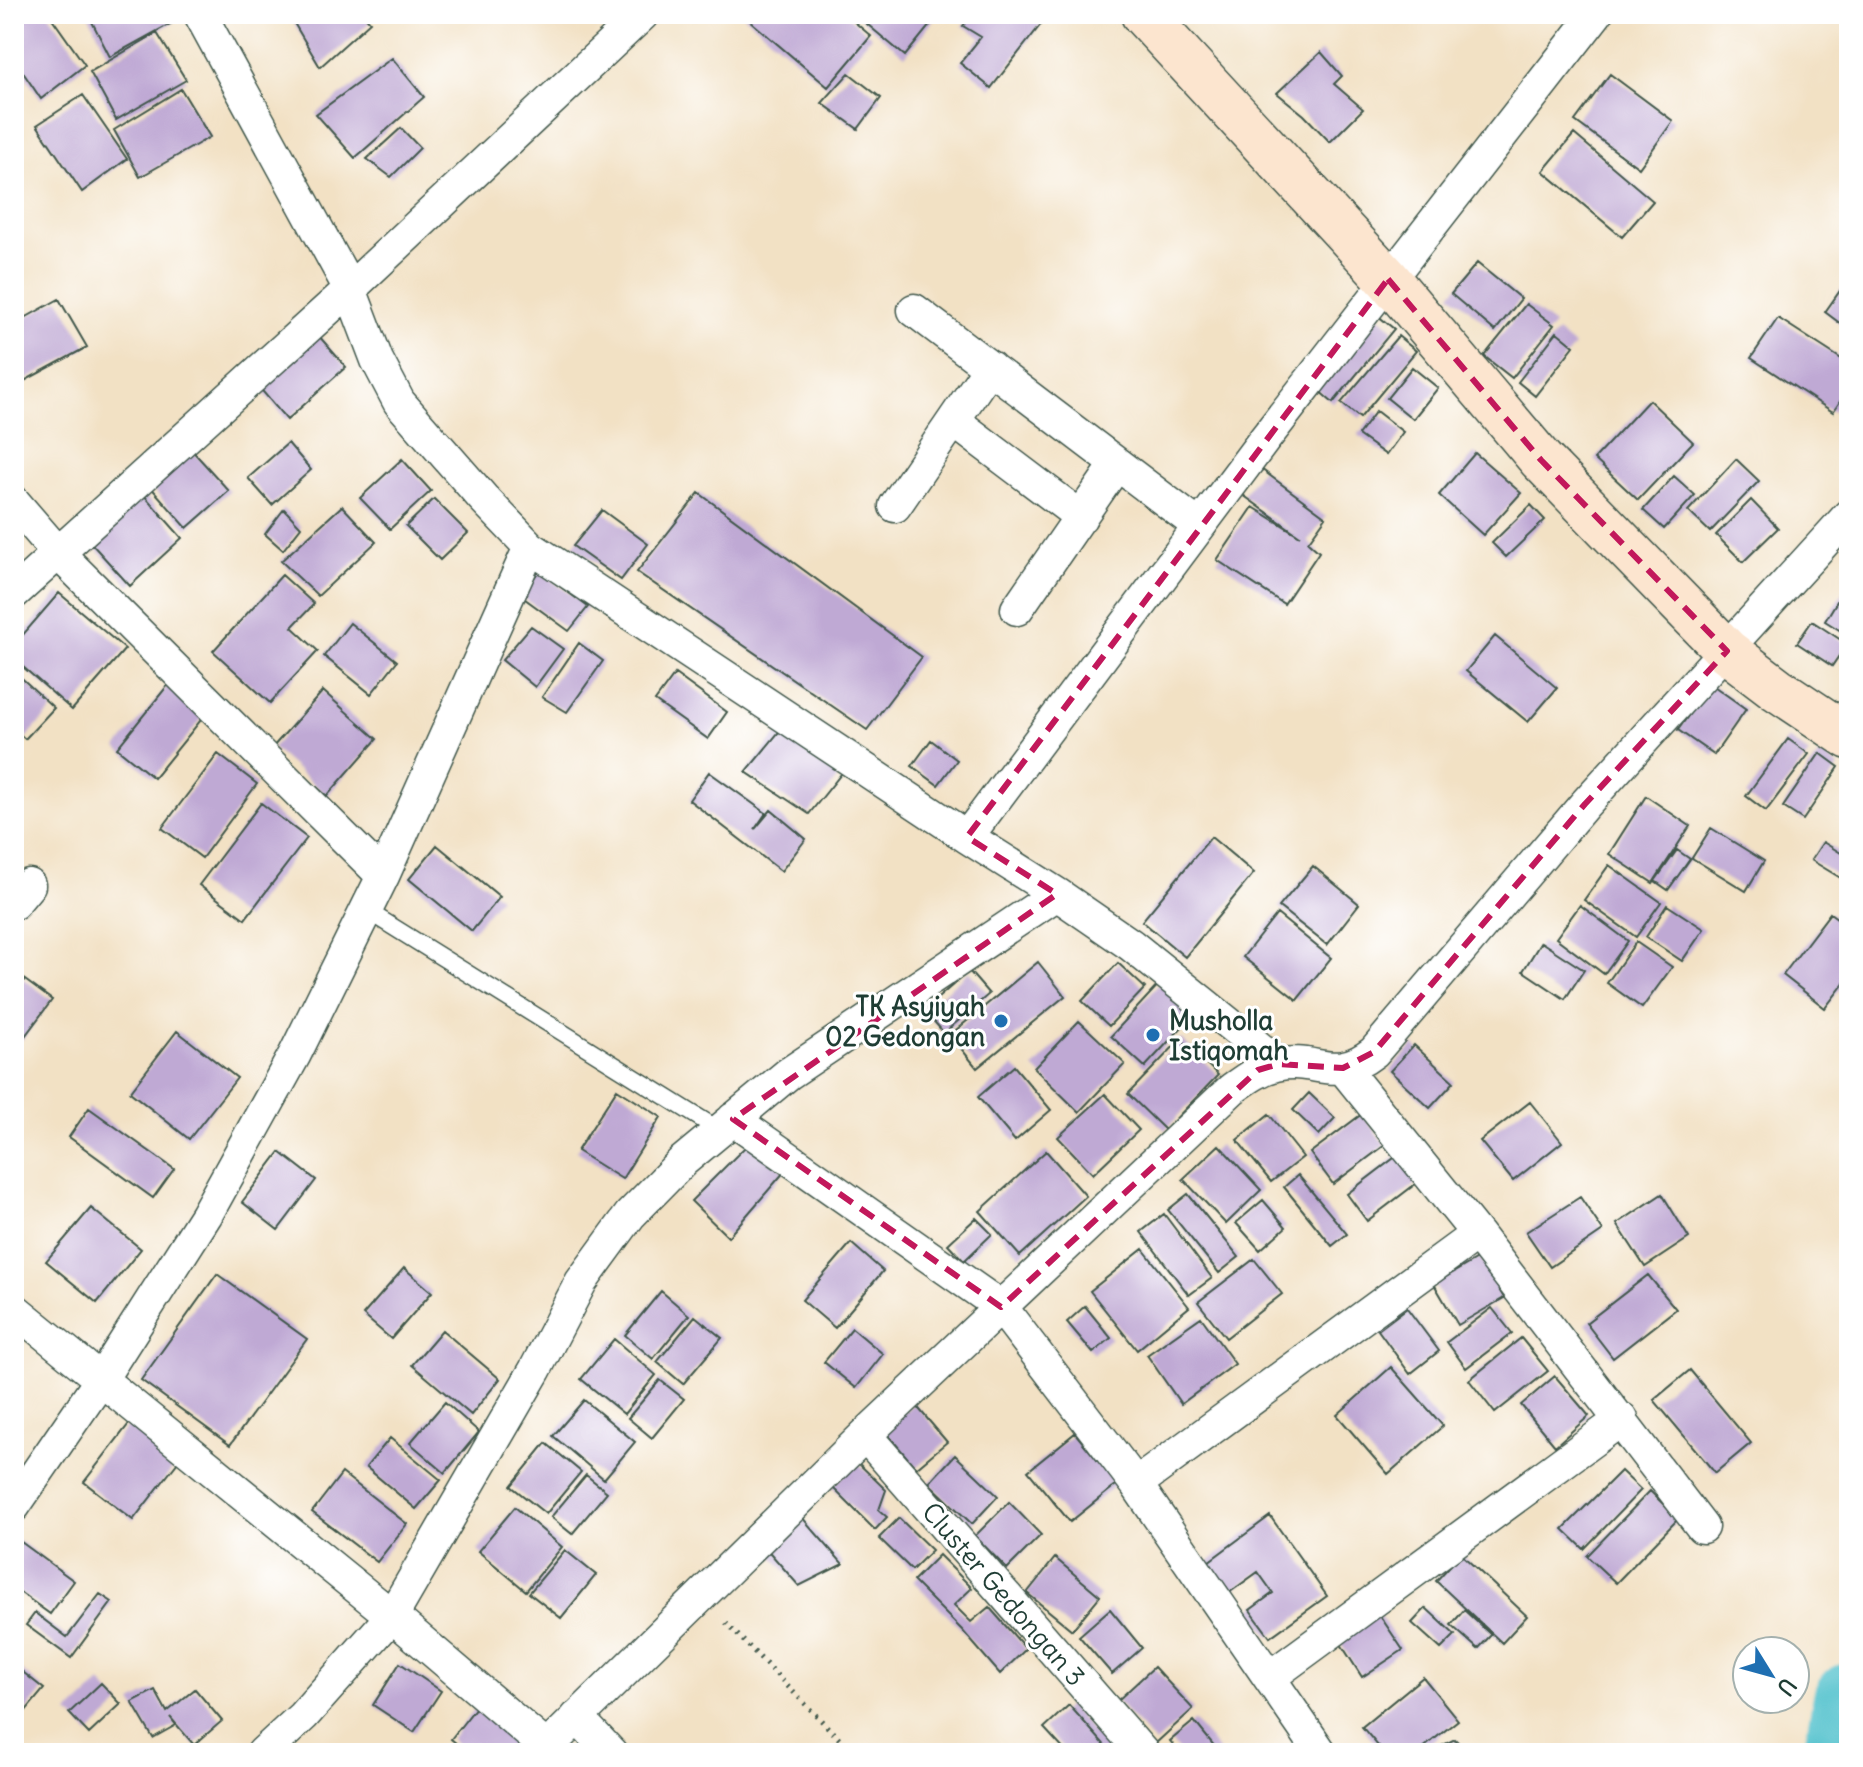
<svg xmlns="http://www.w3.org/2000/svg" width="1863" height="1767" font-family="Delius,sans-serif">
<rect width="100%" height="100%" fill="#fff"/>
<filter id="ink" filterUnits="userSpaceOnUse"><feTurbulence type="fractalNoise" baseFrequency=".0125" numOctaves="2"/><feDisplacementMap in="SourceGraphic" scale="16" xChannelSelector="R" yChannelSelector="G"/><feConvolveMatrix kernelMatrix="1 2 1 2 8 2 1 2 1" color-interpolation-filters="sRGB"/></filter>
<filter id="wash" filterUnits="userSpaceOnUse"><feTurbulence type="fractalNoise" baseFrequency=".006" numOctaves="4" result="noise"/><feDisplacementMap in="SourceGraphic" scale="32" xChannelSelector="R" yChannelSelector="G"/><feGaussianBlur stdDeviation="1.8" result="paint"/><feColorMatrix in="noise" values="0 0 0 0 0 0 0 0 0 0 0 0 0 0 0 0 0 1.4 0 .05"/><feComposite in="paint" operator="in"/></filter>
<g filter="url(#wash)">
<rect width="100%" height="100%" fill="#f2e1c4"/>
<g fill="none" stroke-linecap="round" stroke-linejoin="round">
<path stroke="#55c2ce" stroke-width="72" d="M1839 1753 1849 1699"/>
</g>
<g id="blocks">
<path fill="#bfa9d4" d="M22 14H49L85 65 41 99 14 59V19Z
M88 14H179L181 18 110 57Z
M296 14H363L370 22 320 67 291 18Z
M742 14H845L871 36 828 87Z
M855 14H939L905 56Z
M972 14H1049L991 88 960 63 981 37 963 26Z
M157 33 186 80 116 120 90 72Z
M1321 52 1342 76 1334 84 1363 109 1330 142 1304 115 1277 93Z
M392 58 424 97 355 158 316 114Z
M849 73 881 98 858 129 822 103Z
M1610 74 1673 121 1639 168 1575 121Z
M181 89 210 137 140 177 114 130Z
M83 95 127 159 82 192 37 125Z
M401 128 420 148 391 177 367 159Z
M1574 134 1653 201 1622 237 1543 171Z
M1477 263 1521 299 1495 331 1451 294Z
M1849 278V330L1825 312Z
M59 299 87 347 15 386 14 324Z
M1526 304 1554 325 1512 378 1484 356Z
M1371 310 1394 329 1333 403 1310 383Z
M1778 318 1849 364V388L1833 412 1751 358Z
M1557 332 1574 346 1535 396 1518 382Z
M318 335 346 367 287 420 257 385Z
M1398 336 1416 351 1360 418 1341 403Z
M1412 367 1438 388 1413 419 1387 398Z
M1649 400 1693 442 1638 500 1594 459Z
M1376 411 1403 432 1386 455 1358 435Z
M288 443 311 470 272 505 248 478Z
M189 447 229 491 187 528 148 484Z
M1475 453 1521 493 1483 535 1439 495Z
M402 459 431 491 390 529 360 498Z
M1736 459 1759 481 1710 532 1688 511Z
M1261 469 1326 517 1308 542 1319 552 1284 604 1217 560 1253 507 1300 536 1243 495Z
M1674 476 1695 495 1664 529 1643 510Z
M699 493 922 657 867 730 637 572Z
M143 494 182 538 130 586 90 542Z
M434 499 468 533 440 560 406 526Z
M1751 500 1778 528 1743 562 1716 535Z
M1531 505 1545 520 1506 557 1492 543Z
M342 506 376 542 318 596 281 561Z
M284 509 301 527 283 550 265 534Z
M602 510 648 544 621 580 573 546Z
M539 571 588 607 569 631 521 596Z
M282 575 314 604 292 627 318 651 270 703 213 651Z
M1845 588 1849 590V636L1825 621Z
M59 593 125 649 72 710 14 659V645Z
M1812 621 1847 644 1832 666 1797 643Z
M350 623 397 661 371 694 324 656Z
M531 626 563 649 535 687 502 660Z
M1495 636 1557 688 1528 722 1466 671Z
M579 643 603 661 567 712 542 697Z
M14 671 54 708 25 739 14 729Z
M675 674 727 712 708 739 655 701Z
M1711 684 1746 709 1714 755 1678 730Z
M168 685 205 715 154 778 117 748Z
M323 691 377 739 327 796 272 748Z
M787 722 849 764 809 814 746 772Z
M1788 739 1809 754 1766 811 1746 796Z
M931 740 957 760 938 785 912 766Z
M1820 753 1839 767 1803 820 1783 807Z
M218 754 257 784 202 858 162 828Z
M709 772 766 813 755 829 771 810 806 839 781 871 689 800Z
M1646 796 1690 826 1653 883 1609 854Z
M261 803 307 838 245 919 199 885Z
M1711 828 1764 861 1746 891 1692 858Z
M1211 837 1254 873 1185 957 1142 921Z
M1823 842 1849 858V883L1811 860Z
M437 845 500 897 472 931 409 879Z
M1677 850 1690 859 1668 890 1655 881Z
M1609 865 1661 902 1636 937 1584 900Z
M1313 866 1359 904 1327 945 1279 907Z
M1580 905 1628 941 1604 974 1556 938Z
M1667 905 1704 929 1682 961 1646 937Z
M1830 913 1849 927V977L1825 1008 1783 975Z
M1277 914 1331 958 1297 1000 1243 957Z
M1541 942 1584 970 1565 999 1523 971Z
M1636 942 1672 967 1642 1008 1607 983Z
M1038 962 1065 996 977 1068 950 1035Z
M1118 963 1145 988 1109 1026 1082 1001Z
M969 971 989 994 944 1033 924 1010Z
M14 972 52 1000 22 1040 14 1034Z
M1161 982 1195 1013 1145 1067 1111 1036Z
M1079 1021 1125 1064 1079 1112 1034 1068Z
M177 1031 237 1078 189 1139 130 1092Z
M1181 1039 1218 1075 1165 1130 1128 1094Z
M1414 1045 1454 1082 1430 1108 1390 1071Z
M1014 1066 1051 1110 1015 1141 978 1097Z
M617 1089 661 1117 622 1179 577 1151Z
M1309 1093 1335 1118 1319 1135 1293 1110Z
M1105 1094 1139 1130 1093 1174 1058 1137Z
M1530 1102 1562 1142 1513 1181 1480 1141Z
M89 1108 174 1169 153 1198 69 1137Z
M1269 1114 1303 1157 1271 1182 1237 1140Z
M1362 1114 1385 1145 1333 1184 1310 1153Z
M750 1142 785 1171 728 1237 691 1201Z
M1219 1145 1261 1190 1226 1224 1183 1179Z
M1046 1151 1086 1196 1020 1256 980 1211Z
M280 1152 316 1180 278 1230 242 1202Z
M1402 1152 1422 1179 1367 1221 1347 1194Z
M1298 1175 1347 1234 1332 1246 1284 1187Z
M1188 1194 1239 1257 1219 1273 1168 1210Z
M1662 1194 1689 1238 1645 1267 1617 1224Z
M1580 1197 1603 1231 1550 1267 1526 1232Z
M1263 1200 1286 1227 1260 1250 1236 1223Z
M91 1208 141 1249 97 1303 46 1261Z
M1164 1214 1212 1278 1189 1295 1141 1232Z
M976 1218 992 1234 964 1261 948 1244Z
M851 1243 883 1271 835 1328 802 1300Z
M1143 1249 1189 1307 1137 1350 1090 1291Z
M1480 1257 1504 1298 1458 1325 1434 1284Z
M1254 1259 1282 1294 1226 1338 1198 1302Z
M404 1268 432 1292 391 1339 363 1315Z
M217 1274 307 1339 230 1445 141 1380Z
M1648 1275 1676 1309 1613 1358 1586 1323Z
M661 1291 689 1315 653 1359 625 1335Z
M1085 1306 1111 1338 1093 1353 1067 1322Z
M1407 1308 1439 1351 1410 1374 1378 1330Z
M1492 1308 1512 1333 1466 1368 1447 1342Z
M695 1316 722 1338 683 1384 657 1362Z
M1201 1317 1235 1364 1181 1404 1147 1355Z
M852 1328 883 1354 856 1388 824 1362Z
M442 1330 500 1379 471 1415 412 1365Z
M1521 1338 1548 1371 1495 1413 1469 1380Z
M614 1339 656 1375 624 1414 581 1379Z
M1391 1367 1443 1426 1388 1474 1337 1415Z
M1690 1370 1751 1443 1715 1473 1654 1400Z
M1555 1376 1589 1416 1555 1446 1521 1405Z
M660 1380 684 1399 652 1438 628 1418Z
M584 1400 635 1442 604 1479 553 1436Z
M445 1402 479 1432 445 1473 410 1443Z
M914 1403 947 1442 916 1468 884 1430Z
M132 1420 181 1458 133 1520 84 1482Z
M1075 1433 1117 1484 1070 1522 1028 1471Z
M390 1438 441 1480 416 1509 366 1467Z
M546 1443 581 1472 546 1514 511 1486Z
M955 1455 998 1496 972 1524 929 1483Z
M857 1462 886 1490 879 1510 887 1517 875 1530 832 1487Z
M1621 1471 1641 1490 1584 1549 1563 1529Z
M342 1473 407 1524 377 1562 312 1512Z
M586 1475 607 1492 572 1534 551 1517Z
M1650 1491 1678 1519 1616 1583 1587 1556Z
M1009 1502 1041 1535 1007 1569 975 1536Z
M515 1507 562 1547 526 1591 478 1551Z
M800 1515 843 1564 799 1586 764 1546Z
M1270 1516 1327 1596 1270 1637 1250 1610 1273 1593 1258 1572 1230 1592 1208 1562Z
M899 1518 932 1550 912 1570 879 1538Z
M17 1539 74 1581 50 1614 14 1588V1543Z
M565 1550 596 1575 561 1618 529 1593Z
M1461 1554 1527 1616 1502 1643 1436 1581Z
M939 1555 972 1588 954 1605 971 1622 989 1607 1026 1649 1000 1674 962 1630 913 1581Z
M1055 1558 1100 1596 1072 1630 1027 1593Z
M100 1594 112 1602 71 1658 26 1625 35 1613 67 1637Z
M1372 1604 1403 1650 1362 1677 1332 1630Z
M1426 1608 1455 1635 1441 1649 1412 1623Z
M1110 1609 1142 1648 1112 1674 1079 1636Z
M1464 1610 1491 1635 1478 1649 1451 1625Z
M400 1663 441 1691 414 1732 373 1705Z
M14 1665 44 1689 14 1725Z
M1154 1667 1193 1709 1155 1744 1117 1701Z
M1423 1677 1458 1720 1417 1753H1384L1362 1727Z
M101 1683 121 1704 89 1734 69 1713Z
M195 1689 222 1721 194 1745 170 1717 176 1725 153 1738 132 1702 155 1690 167 1712Z
M484 1697 529 1734 513 1753H468L451 1739Z
M1069 1705 1109 1750 1113 1753H1067L1044 1728Z
M1194 1721 1220 1753H1180L1170 1741Z
M1455 1739 1468 1753H1428Z"/>
</g>
</g>
<g filter="url(#ink)">
<use href="#blocks" fill-opacity="0" stroke="#3f564a" stroke-width="2"/>
<g fill="none" stroke-linecap="round" stroke-linejoin="round">
<defs>
<path id="lane" d="M366 910 719 1130"/>
<path id="street" d="M200 14 350 289 377 360 399 402 483 498 530 547 967 837 1264 440 1596 14
M914 310 1199 526
M954 421 1081 517
M14 502 58 553 383 876
M895 506 990 367
M14 593 350 289 643 14
M1017 609 1117 464
M967 837 1057 894
M14 903 29 885
M1343 1068 1477 1234 1702 1527
M733 1119 1001 1307 1136 1484 1321 1753
M14 1309 392 1616 546 1747
M865 1435 1143 1753
M1136 1484 1477 1234
M14 1506 100 1381 206 1215 295 1054 383 876 530 547
M1270 1677 1622 1419
M577 1717 611 1753
M263 1753 303 1716 392 1616 535 1370 581 1282 630 1215 683 1161 788 1074 1057 894 1131 945 1279 1064
M541 1753 865 1435 1232 1089C1246 1079 1259 1069 1276 1065 1318 1056 1333 1084 1374 1052L1585 804 1849 515"/>
<path id="secondary" d="M1143 14 1388 279 1541 460 1727 651 1777 689 1849 737"/>
</defs>
<use href="#lane" stroke="#3f564a" stroke-width="19"/>
<use href="#street" stroke="#3f564a" stroke-width="35"/>
<use href="#secondary" stroke="#3f564a" stroke-width="47"/>
<path stroke="#3f564a" stroke-width="5" stroke-dasharray="2 6" stroke-linecap="butt" d="M726 1623 853 1753"/>
<use href="#lane" stroke="#fff" stroke-width="16"/>
<use href="#street" stroke="#fff" stroke-width="32"/>
<use href="#secondary" stroke="#fce5cf" stroke-width="44"/>
</g>
</g>
<path fill="none" stroke="#c2185b" stroke-width="6" stroke-dasharray="16 10" stroke-linejoin="round" d="M1388 279 1541 460 1727 651 1585 804 1374 1052 1343 1068 1279 1064 1258 1070 1001 1307 733 1119 1057 894 967 837Z"/>
<g fill="#1f6fb2" stroke="#fff" stroke-width="3">
<circle cx="1001" cy="1021" r="8"/>
<circle cx="1153" cy="1035" r="8"/>
</g>
<g text-anchor="middle" dominant-baseline="central" stroke-width="6" stroke-linejoin="round" paint-order="stroke">
<g font-size="26" font-weight="bold" fill="#1f3d34" stroke="#fff" text-anchor="end">
<text x="985" y="1006">TK Asyiyah<tspan x="985" dy="30">02 Gedongan</tspan></text>
<text x="1169" y="1020" text-anchor="start">Musholla<tspan x="1169" dy="30">Istiqomah</tspan></text>
</g>
<g font-size="26" fill="#1f3d34" stroke="#fff">
<text transform="translate(1004 1594) rotate(49)">Cluster Gedongan 3</text>
</g>
</g>
<rect width="1863" height="1767" fill="none" stroke="#fff" stroke-width="48"/>
<g transform="translate(1771 1675) rotate(127)"><circle r="38" fill="#ffffff" stroke="#a5b1ae" stroke-width="2"/>
<path d="M0-6L14 30L0 20L-14 30Z" fill="#1f6fb2"/>
<text y="-12" font-size="22" font-weight="bold" text-anchor="middle" fill="#1f3d34">U</text>
</g>
</svg>
